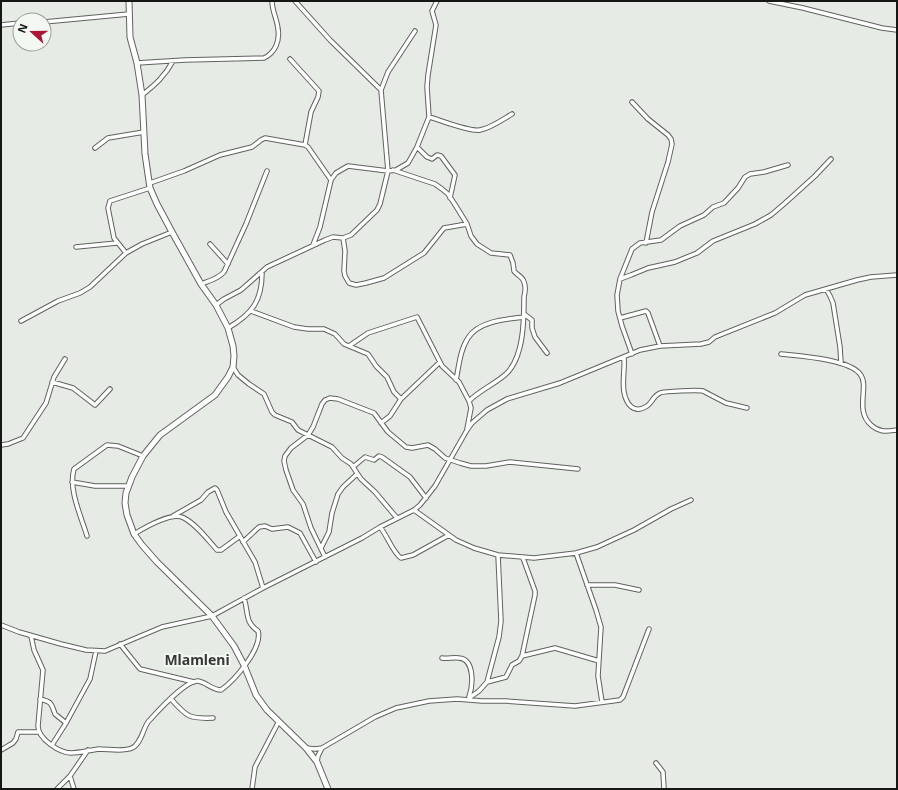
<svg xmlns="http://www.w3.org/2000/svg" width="898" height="790" font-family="'Noto Sans',sans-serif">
<rect width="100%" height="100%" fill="#e7ebe6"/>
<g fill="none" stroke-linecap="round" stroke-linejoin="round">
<defs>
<path id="street" d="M295 1 330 40 381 90
M769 1 803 8 882 28 897 30
M44 22 129 14
M1 25 20 23
M290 59 319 91 318 97 311 112 305 145
M137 63 185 60 264 58C275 53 280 41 278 29 277 19 272 11 272 1
M142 95C155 85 165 76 173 61
M632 102 648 119 668 135 671 139 672 144 668 162 652 212 646 243
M429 117C441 120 469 132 480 130 491 128 502 120 512 114
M417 147 427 157 432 159 437 155 441 156 455 175 450 198
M95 148 108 138 144 132
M393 170 435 184 442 189 448 194 454 203 467 224 471 236 477 244 491 253 510 255 513 263 514 271C517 275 523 277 524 282 526 287 525 293 524 297 524 320 524 357 506 374 495 384 480 390 469 401
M150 183 184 171 220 155 252 147 261 140 265 138 305 145 308 147 331 180
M343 238 345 251 344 271 345 276 349 283 356 285 366 283 384 278 424 253 444 228 467 224
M210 244 228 264
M313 245 320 227 331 180 336 173 348 166 388 171 396 170 408 163 417 147 429 117 427 87 428 75 436 25 432 11 437 1
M76 247 117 243
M126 253 114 238 108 208 110 201 150 188
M620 279 631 275 648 268 675 262 697 253 713 241 755 224 771 215 784 204 815 176 831 159
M201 284C209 281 218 279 224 272L246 224 267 171
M826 289 830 296 833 303 840 347 841 363
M216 305 224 299 241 290 267 267 325 240 333 237 343 238 351 235 377 210 380 204 388 171 381 90 388 72 415 31
M251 311 294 327 308 329H324L335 334 344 344 368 354 376 366 387 377 394 392 401 399 440 362
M524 314 532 320V328L535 337 547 353
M620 318 646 311 648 313 660 346
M21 321 58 301 80 293 90 287 126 253 142 244 172 232
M228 328C252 314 262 301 262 273
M349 346 368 333 417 317 442 366 459 382 469 401 471 408 467 429
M632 354 622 326 618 311 617 295 620 279 632 249 640 243 661 240 680 226 704 215 713 207 724 203 738 188 745 177 750 174 764 172 788 165
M781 354C799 356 849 359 860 374 870 386 854 410 871 425 880 433 887 431 897 430
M624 358C625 369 622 381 624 392 626 403 633 415 647 406 652 403 653 396 660 393 665 391 698 390 703 391L726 403 747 408
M233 367 238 375 249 384 264 394 272 412 275 415 292 422 298 430 332 447 342 458 351 464 361 479 375 492 397 518
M456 380C459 366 460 350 468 338 478 321 507 319 524 317
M52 382 73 388 95 405 110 389
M381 423 390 416 401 399
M1 445 8 444 23 438 46 403 54 377 65 359
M353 467 365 457 374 460 379 456 382 457 410 477 426 498
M72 482 95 486H128
M414 510 456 540 474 548 498 555 534 558 576 553 597 547 634 530 671 509 691 500
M173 516 201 500 208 492 215 488 217 490 226 512 255 562 263 588
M380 527C387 535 393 553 401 558L413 555 449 535
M134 534C144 528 172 511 184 518 197 525 207 539 217 550H221L240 536
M87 536C81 516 68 489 74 469L107 445 118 446 143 456
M243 542 259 527 265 526 272 529 288 527 300 533 316 562
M321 548 329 532 332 513 338 494 343 487 357 474
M576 553 596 610 601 627 598 676 602 702
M325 557 311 528 303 504 293 490 286 470 284 461 285 456 291 448 308 435 313 427 322 404 325 400 330 398 338 399 374 413 388 432 406 447 412 448 428 445 435 449 445 458 460 463 471 466H486L510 462 578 469
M587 585H615L639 590
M1 625 19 632 61 644 86 650 105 651 162 627 212 616 263 588 362 538 380 527 414 510 420 505 435 486 467 430 472 423 487 410 507 399 560 383 640 350 660 346 701 344 709 342 715 337 775 313 805 295 857 280 871 277 897 275
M31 636 34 650 43 670 38 726C38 739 60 753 71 753 80 753 90 750 99 749 109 749 123 752 132 748 141 744 143 729 148 722 156 713 186 680 198 681 206 682 212 690 221 690 234 681 263 648 258 631 244 621 249 613 244 598
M120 644 140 669 194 682
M522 656 555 648 599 661
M442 658C448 659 453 657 459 658 475 659 473 686 469 697
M487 682 506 677 512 665 519 661 522 656 535 595V591L523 558
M469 698 479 691 487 682 499 637 501 621 498 555
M40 699C52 702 51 703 55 714L66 723 52 745
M171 699C187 717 189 719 213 718
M66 723 90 679 96 651
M306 748 315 749 322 748 375 717 396 708 429 701 457 699 482 701H506L575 706 620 700 623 697 649 629
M1 750 13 743 16 739 18 732H39
M317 762 318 756 322 748
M656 763 663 772 664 789
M70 776 74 789
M57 789 70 776 88 750
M252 789 255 767 279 721"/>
<path id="secondary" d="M129 1 130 37 137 63 142 95 145 154 150 188 157 204 172 232 201 284 216 305 228 328 233 346 234 356 233 367 228 377 215 395 160 435 143 456 132 477 126 493 125 503 127 515 134 534 142 545 157 562 212 616 234 646 244 665 256 695 267 710 306 748 317 762 328 789"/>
</defs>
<use href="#street" stroke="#5f635e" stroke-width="5.5"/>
<use href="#secondary" stroke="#5f635e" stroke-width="7"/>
<use href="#street" stroke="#fff" stroke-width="3.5"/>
<use href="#secondary" stroke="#fff" stroke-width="5"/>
</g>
<g text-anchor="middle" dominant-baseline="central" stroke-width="4" stroke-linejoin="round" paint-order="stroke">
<g font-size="14" font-weight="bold" fill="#363935" stroke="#f4f8f3">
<text x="197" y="659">Mlamleni</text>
</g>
</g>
<rect width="898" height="790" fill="none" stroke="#151715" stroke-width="4"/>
<g transform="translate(32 32) rotate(291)"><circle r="19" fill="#f4f8f3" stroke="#9b9e9a"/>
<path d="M0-3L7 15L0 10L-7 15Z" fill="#ab1537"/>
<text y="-6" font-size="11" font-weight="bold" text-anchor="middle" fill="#151715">N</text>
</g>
</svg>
